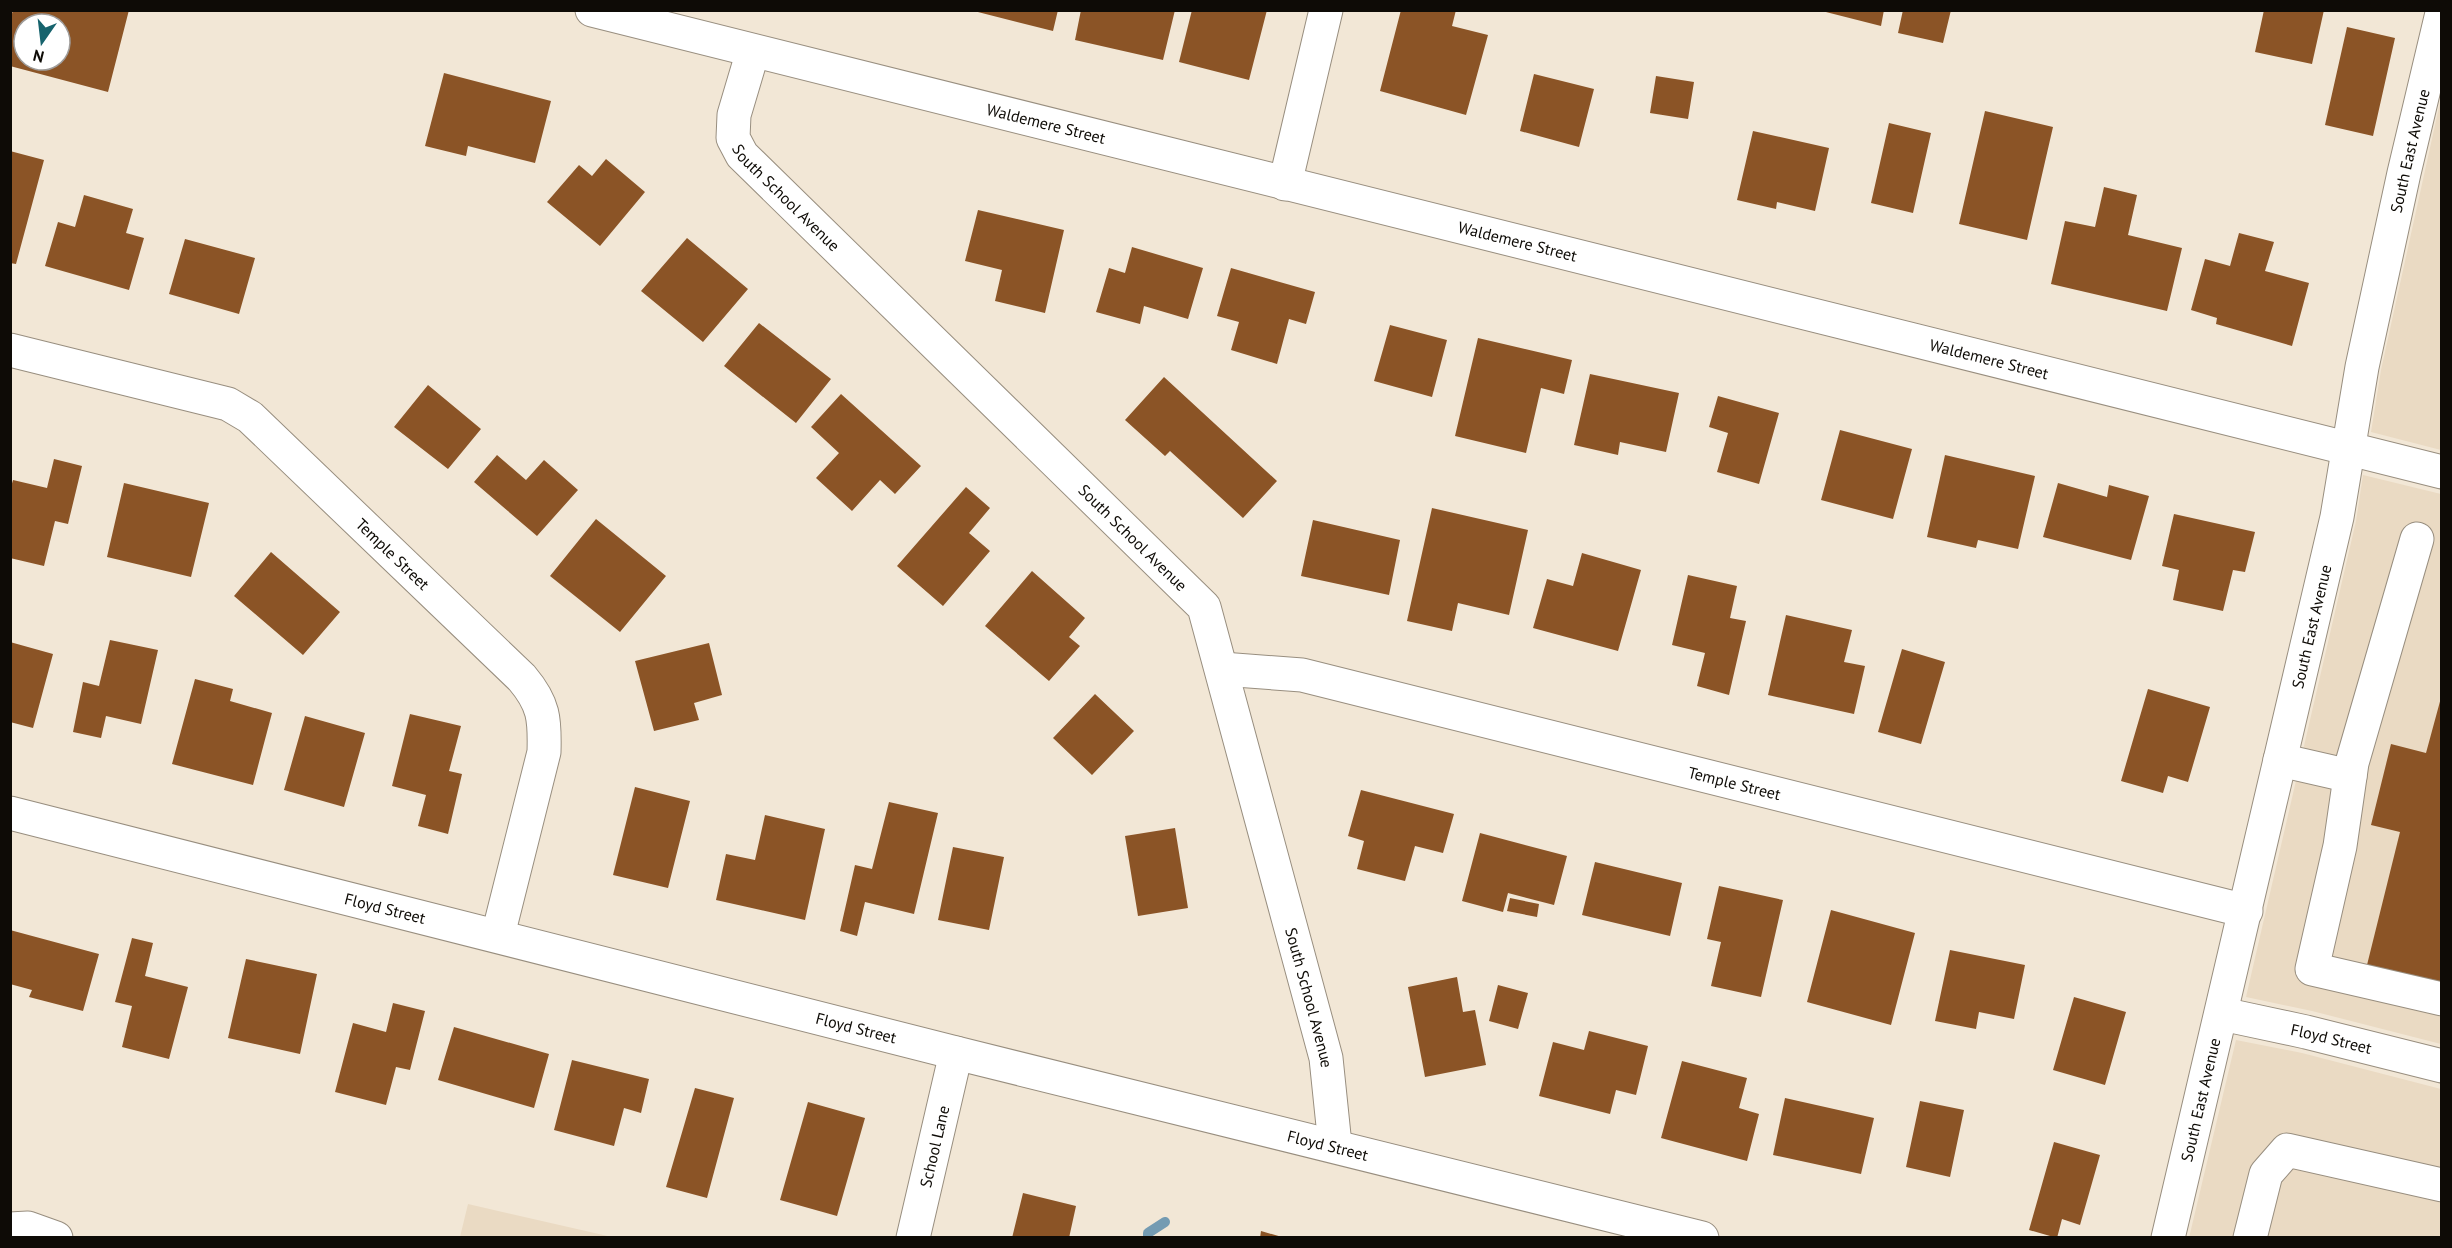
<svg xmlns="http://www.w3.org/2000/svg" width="2452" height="1248" font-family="'PT Sans',sans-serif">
<rect width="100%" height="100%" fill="#f2e7d6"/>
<path fill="#eadac3" d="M2441 98V450L2371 432 2381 370Z
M2363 475 2441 494V1044L2312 1011 2246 997 2356 521Z
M2236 1040 2302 1053 2441 1089V1237L2189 1238Z
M468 1204 612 1237H460Z"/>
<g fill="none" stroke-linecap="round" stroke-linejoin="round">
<path stroke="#749bb2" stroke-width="10" d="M1148 1238V1233L1165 1222"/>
</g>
<path fill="#8b5426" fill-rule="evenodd" d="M13 10H129L108 92 10 66V21ZM24 24H60V60H24Z
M970 10H1058L1053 31Z
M1081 10H1175L1163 60 1075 40Z
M1192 10H1267L1249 80 1179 62Z
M1401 10H1456L1452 26 1488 35 1466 115 1380 91Z
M1818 10H1884L1881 26Z
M1903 10H1951L1943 43 1898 33Z
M2264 10H2324L2312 64 2255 52Z
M2347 27 2395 38 2373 136 2325 125Z
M444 73 551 101 535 163 468 146 466 156 425 146Z
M1534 74 1594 89 1579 147 1520 131Z
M1656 76 1694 82 1688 119 1650 113Z
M1985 111 2053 127 2027 240 1959 224Z
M1889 123 1931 133 1913 213 1871 203Z
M1753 131 1829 148 1815 211 1777 202 1776 209 1737 200Z
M10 151 44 160 16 264 10 263Z
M606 159 645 192 600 246 547 202 579 165 592 176Z
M2104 187 2137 195 2128 235 2182 248 2167 311 2051 284 2065 221 2095 227Z
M84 195 133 209 126 233 144 238 129 290 45 266 58 222 75 227Z
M978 210 1064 230 1045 313 995 301 1002 270 965 261Z
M2239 233 2274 242 2265 271 2309 283 2292 346 2216 324 2217 318 2191 310 2205 259 2230 266Z
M687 238 748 289 703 342 641 291Z
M185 239 255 258 239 314 169 294Z
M1132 247 1203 268 1188 319 1144 306 1140 324 1096 312 1109 268 1125 273Z
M1231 268 1315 292 1306 324 1289 319 1277 364 1231 350 1239 322 1217 316Z
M759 323 831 379 796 423 724 366Z
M1390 325 1447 340 1432 397 1374 381Z
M1478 338 1572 360 1564 394 1541 388 1526 453 1455 436Z
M1590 374 1679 393 1666 452 1620 442 1618 455 1574 445Z
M1164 377 1277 481 1243 518 1170 451 1165 456 1125 420Z
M428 385 481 429 448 469 394 427Z
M841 394 921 466 895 494 880 480 852 511 816 478 839 453 811 427Z
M1718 396 1779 413 1759 484 1717 472 1728 433 1709 427Z
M1840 430 1912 449 1893 519 1821 500Z
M497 455 526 480 544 460 578 490 537 536 474 482Z
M1945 455 2035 476 2018 549 1978 540 1976 548 1927 537Z
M54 459 82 466 68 524 55 521 44 566 10 558V490L13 480 47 488Z
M124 483 209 503 191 577 107 557Z
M2058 483 2107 497 2109 485 2149 496 2131 560 2043 537Z
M966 487 990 508 969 533 990 551 943 606 897 566Z
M1432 508 1528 530 1509 615 1458 603 1452 631 1407 621Z
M2174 514 2255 532 2245 572 2233 570 2223 611 2173 600 2179 570 2162 566Z
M596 519 666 576 620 632 550 576Z
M1313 520 1400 540 1389 595 1301 576Z
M271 552 340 612 303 655 234 596Z
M1582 553 1641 570 1618 651 1533 628 1547 579 1573 586Z
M1032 571 1085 618 1069 637 1080 646 1049 681 985 626Z
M1688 575 1737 586 1730 618 1746 621 1729 695 1697 686 1705 653 1672 645Z
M1786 615 1852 630 1844 662 1865 666 1854 714 1768 695Z
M110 640 158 650 141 724 106 716 101 738 73 732 83 682 99 686Z
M10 642 53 654 33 728 10 722Z
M709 643 722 695 694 703 699 720 654 731 635 661Z
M1902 649 1945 662 1921 744 1878 732Z
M195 679 233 689 230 701 272 713 253 785 172 764Z
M2148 689 2210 707 2188 782 2168 776 2163 793 2121 781Z
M1095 694 1134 731 1092 775 1053 738Z
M2442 694V988L2366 969 2400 832 2371 825 2391 744 2426 753Z
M410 714 461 726 449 771 462 774 448 834 418 826 426 795 392 786Z
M305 716 365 733 344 807 284 790Z
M635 787 690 801 668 888 613 875Z
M1361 790 1454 814 1443 853 1415 846 1405 881 1357 869 1364 841 1348 836Z
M889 802 938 813 914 914 865 902 857 936 840 931 855 865 872 869Z
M765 815 825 829 805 920 716 900 726 854 755 860Z
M1175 828 1188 908 1138 916 1125 836Z
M1480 833 1567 856 1554 905 1508 893 1503 912 1462 901Z
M953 847 1004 857 989 930 938 920Z
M1595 862 1682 883 1670 936 1582 915Z
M1719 886 1783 900 1761 997 1711 986 1721 942 1707 939Z
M1510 898 1539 904 1537 917 1507 911Z
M1831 910 1915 933 1891 1025 1807 1002Z
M10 930 99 954 83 1011 29 997 32 990 10 984Z
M132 938 153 943 145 976 188 987 169 1059 122 1047 132 1006 115 1002Z
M1950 950 2025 965 2014 1019 1979 1012 1976 1029 1935 1021Z
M246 959 317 974 300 1054 228 1038Z
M1457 977 1463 1012 1475 1010 1486 1065 1425 1077 1408 987Z
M1498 985 1528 993 1518 1029 1489 1021Z
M2074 997 2126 1012 2105 1085 2053 1070Z
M393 1003 425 1011 410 1070 396 1067 386 1105 335 1092 353 1023 386 1032Z
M454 1027 549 1054 534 1108 438 1080Z
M1589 1031 1648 1046 1636 1095 1616 1090 1610 1114 1539 1096 1553 1042 1584 1050Z
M572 1060 649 1079 641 1113 624 1108 614 1146 554 1130Z
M1682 1061 1747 1078 1739 1108 1759 1114 1747 1161 1661 1138Z
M695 1088 734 1098 707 1198 666 1187Z
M1785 1098 1874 1118 1861 1174 1773 1155Z
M1920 1101 1964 1110 1950 1177 1906 1167Z
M808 1102 865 1118 837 1216 780 1200Z
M2054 1142 2100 1155 2080 1225 2062 1219 2057 1238 2029 1230Z
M1023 1193 1076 1206 1069 1238H1012Z
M1261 1231 1282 1237V1238H1260Z"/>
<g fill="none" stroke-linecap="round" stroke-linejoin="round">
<defs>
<g id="minor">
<path id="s1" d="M592 10 2442 472"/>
<path id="s2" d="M753 51 734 115 733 138 742 155 1204 607 1326 1058 1335 1145"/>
<path d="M1285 184 1326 10"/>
<path id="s3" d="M10 350 228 404 250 417 522 678C544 704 545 719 544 752L498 935"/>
<path d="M2417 539 2352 763 2340 846 2312 969 2442 999"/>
<path id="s4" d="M1222 669 1302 675 2246 911"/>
<path d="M2280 760 2350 776"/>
<path id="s5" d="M10 813 956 1053 1702 1238"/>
<path id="s6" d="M2222 1014 2306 1032 2442 1066"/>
<path d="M10 1229 28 1228 56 1238"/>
<path id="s7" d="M913 1238 956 1053"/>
<path id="s8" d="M2168 1238 2337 517 2362 367 2404 173 2442 13"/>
<path d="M2250 1238 2266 1174 2287 1150 2442 1185"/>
</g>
</defs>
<use href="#minor" stroke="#988e7f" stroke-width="35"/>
<use href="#minor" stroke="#fff" stroke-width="33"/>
</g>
<g text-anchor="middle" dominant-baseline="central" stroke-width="5" stroke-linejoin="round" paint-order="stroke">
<g font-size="16" fill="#0e0b06" stroke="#fff">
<text stroke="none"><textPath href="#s1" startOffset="468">Waldemere Street</textPath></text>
<text stroke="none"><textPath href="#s8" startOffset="1114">South East Avenue</textPath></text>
<text stroke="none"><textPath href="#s2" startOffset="170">South School Avenue</textPath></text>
<text stroke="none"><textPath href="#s1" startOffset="954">Waldemere Street</textPath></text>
<text stroke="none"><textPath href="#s1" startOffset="1440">Waldemere Street</textPath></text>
<text stroke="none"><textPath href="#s2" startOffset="656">South School Avenue</textPath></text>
<text stroke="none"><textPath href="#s3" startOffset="448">Temple Street</textPath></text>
<text stroke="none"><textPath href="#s8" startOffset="628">South East Avenue</textPath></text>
<text stroke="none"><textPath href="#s4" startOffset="526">Temple Street</textPath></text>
<text stroke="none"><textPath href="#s5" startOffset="387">Floyd Street</textPath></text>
<text stroke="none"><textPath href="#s2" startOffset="1160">South School Avenue</textPath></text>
<text stroke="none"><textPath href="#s5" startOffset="873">Floyd Street</textPath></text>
<text stroke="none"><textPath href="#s6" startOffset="112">Floyd Street</textPath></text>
<text stroke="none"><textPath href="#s8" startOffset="142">South East Avenue</textPath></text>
<text stroke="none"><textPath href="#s5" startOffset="1359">Floyd Street</textPath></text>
<text stroke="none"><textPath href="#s7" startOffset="94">School Lane</textPath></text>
</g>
</g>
<rect width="2452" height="1248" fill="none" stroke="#0e0b06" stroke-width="24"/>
<g transform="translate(42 42) rotate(194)"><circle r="28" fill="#ffffff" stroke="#9f9d9b" stroke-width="1.5"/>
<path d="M0-4.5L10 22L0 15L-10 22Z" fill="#16636d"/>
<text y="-9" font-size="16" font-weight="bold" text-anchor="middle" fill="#0e0b06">N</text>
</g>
</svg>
